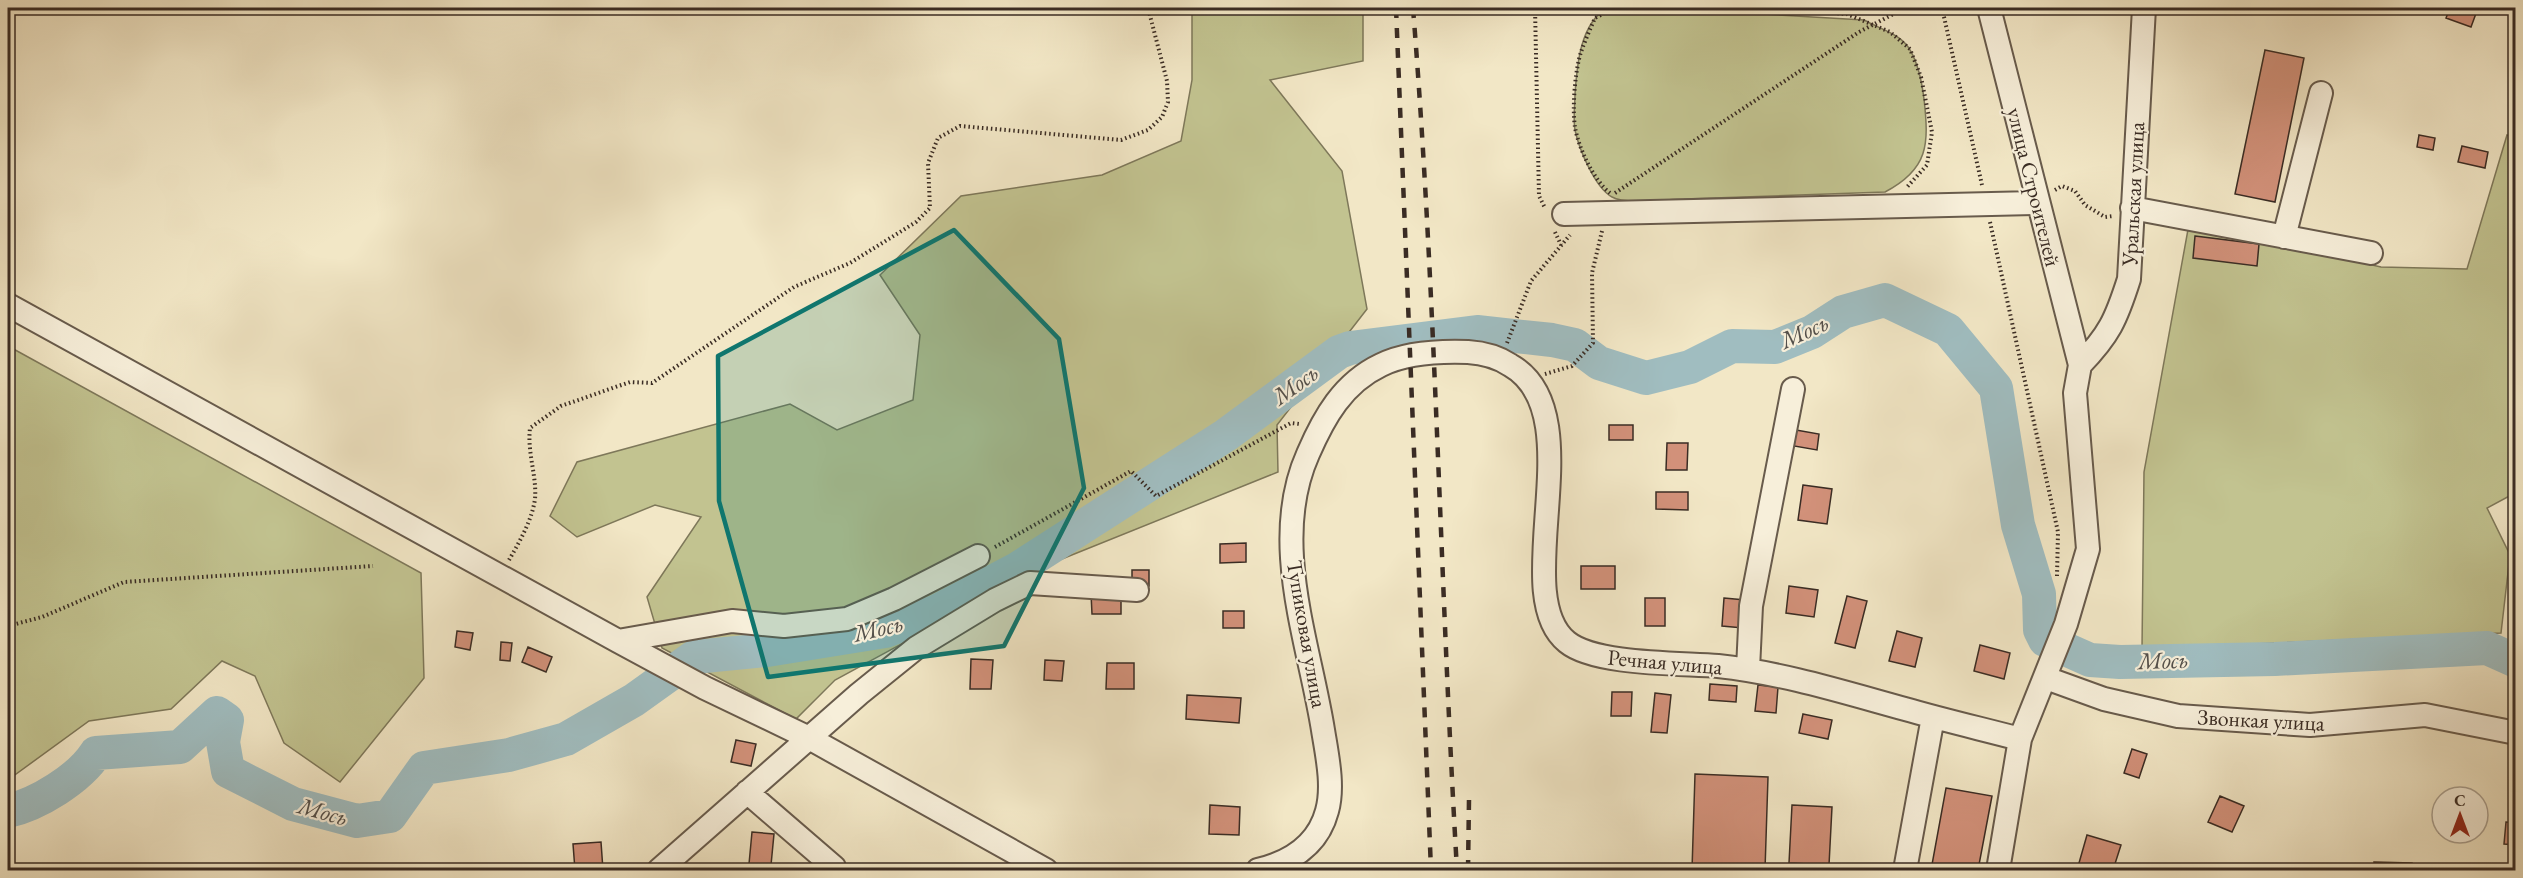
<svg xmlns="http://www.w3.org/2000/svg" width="2523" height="878" font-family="'EB Garamond',serif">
<rect width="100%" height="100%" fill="#f2e7c6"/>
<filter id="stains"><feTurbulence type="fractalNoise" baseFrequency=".00333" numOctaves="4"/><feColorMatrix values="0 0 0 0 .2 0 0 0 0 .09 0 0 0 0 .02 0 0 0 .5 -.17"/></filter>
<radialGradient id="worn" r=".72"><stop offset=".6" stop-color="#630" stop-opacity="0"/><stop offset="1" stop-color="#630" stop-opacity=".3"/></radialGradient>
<path fill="#c2c390" stroke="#7e785a" stroke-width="1.5" d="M1192 8H1363V61L1270 80 1342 171 1367 309 1277 425 1278 472 1047 565 835 680 796 719 662 648 647 597 701 517 655 505 577 537 550 516 577 462 790 404 837 430 913 400 920 335 880 275 961 196 1102 175 1181 141 1192 80Z
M1607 8H1662L1864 20C1880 29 1901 34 1910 50 1919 65 1922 83 1924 99 1929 144 1929 169 1885 192 1818 194 1751 197 1684 199 1667 199 1626 205 1612 197 1595 188 1579 149 1575 130 1573 119 1575 105 1575 94 1577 65 1580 24 1607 8Z
M2507 135 2515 137V493L2487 508 2510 555 2501 633 2142 649 2144 472 2189 224 2381 267 2467 269Z
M8 346 421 573 424 678 340 782 284 743 255 676 222 661 171 709 89 721 12 777 8 776Z"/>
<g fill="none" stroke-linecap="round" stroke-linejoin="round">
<path stroke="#a0bdc0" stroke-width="34" d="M8 811C38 804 79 779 96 753L180 747 217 713 227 720 223 742 228 771 293 804 357 821 390 816 424 768 509 755 566 739 634 700 694 657 767 650 885 631 935 612 1017 569 1226 435 1339 352 1350 348 1477 332 1552 340 1575 345 1599 363 1646 378 1690 367 1732 346 1775 347 1812 332 1843 312 1885 300 1948 330 1996 388 2018 525 2039 594 2040 630 2045 640 2090 660 2120 662 2275 659 2487 648 2516 661"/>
</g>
<path fill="#d2917a" stroke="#3a2c24" stroke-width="1.5" d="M2450 8H2478L2471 27 2446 18Z
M2265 50 2304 58 2275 202 2235 194Z
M2419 135 2435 138 2433 150 2417 147Z
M2462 146 2488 152 2485 168 2458 162Z
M2195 236 2259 244 2257 266 2193 258Z
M1609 425H1633V440H1609Z
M1796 430 1819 434 1817 450 1794 446Z
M1667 443H1688L1687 470H1666Z
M1803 485 1832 489 1827 524 1798 520Z
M1656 492H1688V510L1656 509Z
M1246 543V562L1220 563V544Z
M1581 566H1615V589H1581Z
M1132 570H1149V586H1132Z
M1789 586 1818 590 1814 617 1786 613Z
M1121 592V614H1092L1091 593Z
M1847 596 1867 601 1855 648 1835 643Z
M1645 598H1665V626H1645Z
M1724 598 1745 600 1743 628 1722 626Z
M1223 611H1244V628H1223Z
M457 631 473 633 470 650 455 647Z
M1897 631 1922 638 1915 667 1889 661Z
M501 642 512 643 510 661 500 660Z
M1980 645 2010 653 2004 679 1974 671Z
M528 647 552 657 546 672 522 662Z
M971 659 993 660 991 689H970Z
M1045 660 1064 661 1062 681 1044 680Z
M1107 663H1134V689H1106Z
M1710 684 1737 686 1736 702 1709 700Z
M1758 685 1778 687 1776 713 1755 711Z
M1612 692H1632L1631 716H1611Z
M1655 693 1671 695 1667 733 1651 732Z
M1187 695 1241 698 1239 723 1186 719Z
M1803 714 1832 720 1828 739 1799 733Z
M736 740 756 744 751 766 731 762Z
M2132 749 2147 754 2139 778 2124 773Z
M1695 774 1768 777 1765 870H1692Z
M1946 788 1992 796 1978 870H1931Z
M2220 796 2244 806 2232 832 2208 822Z
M1210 805 1240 807 1239 835 1209 834Z
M1792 805 1832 807 1829 865 1789 863Z
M2442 809V833H2439L2436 810Z
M2506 822 2516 823V845L2504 844Z
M752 832 774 834 771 865 749 864Z
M2087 835 2121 845 2113 870H2077Z
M601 842 603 870H575L573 844Z
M2374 862 2412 863V870H2374Z"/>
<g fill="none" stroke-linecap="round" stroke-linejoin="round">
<defs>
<path id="minor" d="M1989 8 2080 365 2075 393 2088 549 2066 624 2020 739 1998 870
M2132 208 2371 253
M1564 214 2038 203
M2284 237 2321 93
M8 305 618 641 705 688 809 738 1046 870
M2080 365C2109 335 2116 320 2129 279L2144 8
M618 641 732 621 784 626 847 619 894 599 978 556
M1748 669 1751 606 1793 389
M2046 678 2104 699 2178 716 2310 725 2425 715 2516 733
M747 792 834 867
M659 870 859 694 916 648 995 600 1030 583 1137 590
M1258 870C1291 862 1318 845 1327 811 1334 786 1327 755 1323 730 1309 642 1269 541 1308 454 1324 417 1343 383 1381 365 1407 352 1440 351 1468 352 1483 353 1498 357 1510 365 1595 413 1506 593 1567 642 1595 665 1680 663 1718 666 1783 673 1843 692 1905 709 1943 720 1982 729 2020 739
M1905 870 1933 717"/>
</defs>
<use href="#minor" stroke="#685b4c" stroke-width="26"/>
<path stroke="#3a2c24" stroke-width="4" stroke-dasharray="1.5 3" stroke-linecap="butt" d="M1535 8 1539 196 1545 208
M1761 8 1847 14 1890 32 1910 49 1921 77 1932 132 1927 165 1907 187
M1942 8 1982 185
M2055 190 2062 186 2075 191 2085 205 2105 217 2113 216
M1610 193C1594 181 1578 147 1575 127 1572 109 1575 70 1581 52 1585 41 1590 29 1595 18L1614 8
M1615 193 1859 32 1905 8
M1990 222 2058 532 2057 576
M1555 232 1561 245
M1507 343 1531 281 1570 235
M1545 374 1572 366 1593 343 1592 273 1602 231
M995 547 1131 471 1156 496 1291 423 1300 424
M509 560C520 541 532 520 535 499 537 476 527 453 530 428L561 406 630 382 652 383 794 287 850 263 916 222 930 208 928 163 938 138 960 126 1121 140 1148 130 1162 117 1168 102 1167 81 1148 8
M8 626 42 617 124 582 373 566"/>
<use href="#minor" stroke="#f7efda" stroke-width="22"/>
<path stroke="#3a2c24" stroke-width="4.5" stroke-dasharray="10 10" stroke-linecap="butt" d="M1396 8 1431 870
M1413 8C1436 295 1440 583 1457 870
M1468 870 1469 799"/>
</g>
<path fill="#0f766e" fill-opacity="0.2" stroke="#0f766e" stroke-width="4.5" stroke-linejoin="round" d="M954 230 1059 339 1084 488 1004 646 768 677 719 501 718 356Z"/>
<g text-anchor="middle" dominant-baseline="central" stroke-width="4.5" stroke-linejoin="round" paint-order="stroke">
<g font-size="22" fill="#3a2c24" stroke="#f7efda">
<text transform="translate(2034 187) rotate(76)">улица Строителей</text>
<text transform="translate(2133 194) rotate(-87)">Уральская улица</text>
<text transform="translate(1307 634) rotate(80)">Тупиковая улица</text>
<text transform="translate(1665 662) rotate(5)">Речная улица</text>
<text transform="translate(2261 720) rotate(3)">Звонкая улица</text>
</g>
<g font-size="24" font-style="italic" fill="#54504b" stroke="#f7efda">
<text transform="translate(1804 331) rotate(-25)">Мось</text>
<text transform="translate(1295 384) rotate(-36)">Мось</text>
<text transform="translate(878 628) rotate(-13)">Мось</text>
<text transform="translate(2163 660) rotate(-2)">Мось</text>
<text transform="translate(323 811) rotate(15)">Мось</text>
</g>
</g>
<rect width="2523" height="878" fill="none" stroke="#f2e7c6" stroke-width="30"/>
<rect x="9" y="9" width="2505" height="860" fill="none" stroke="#3a2c24" stroke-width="3"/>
<rect x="15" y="15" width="2493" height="848" fill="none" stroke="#3a2c24" stroke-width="1.5"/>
<g transform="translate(2460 815)"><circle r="28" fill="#f7efda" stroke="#aba191" stroke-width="1.5"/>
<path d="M0-4.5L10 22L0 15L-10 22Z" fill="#8f2418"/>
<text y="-9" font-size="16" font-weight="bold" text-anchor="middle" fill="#3a2c24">С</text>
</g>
<rect width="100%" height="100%" filter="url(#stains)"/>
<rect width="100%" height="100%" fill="url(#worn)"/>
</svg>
